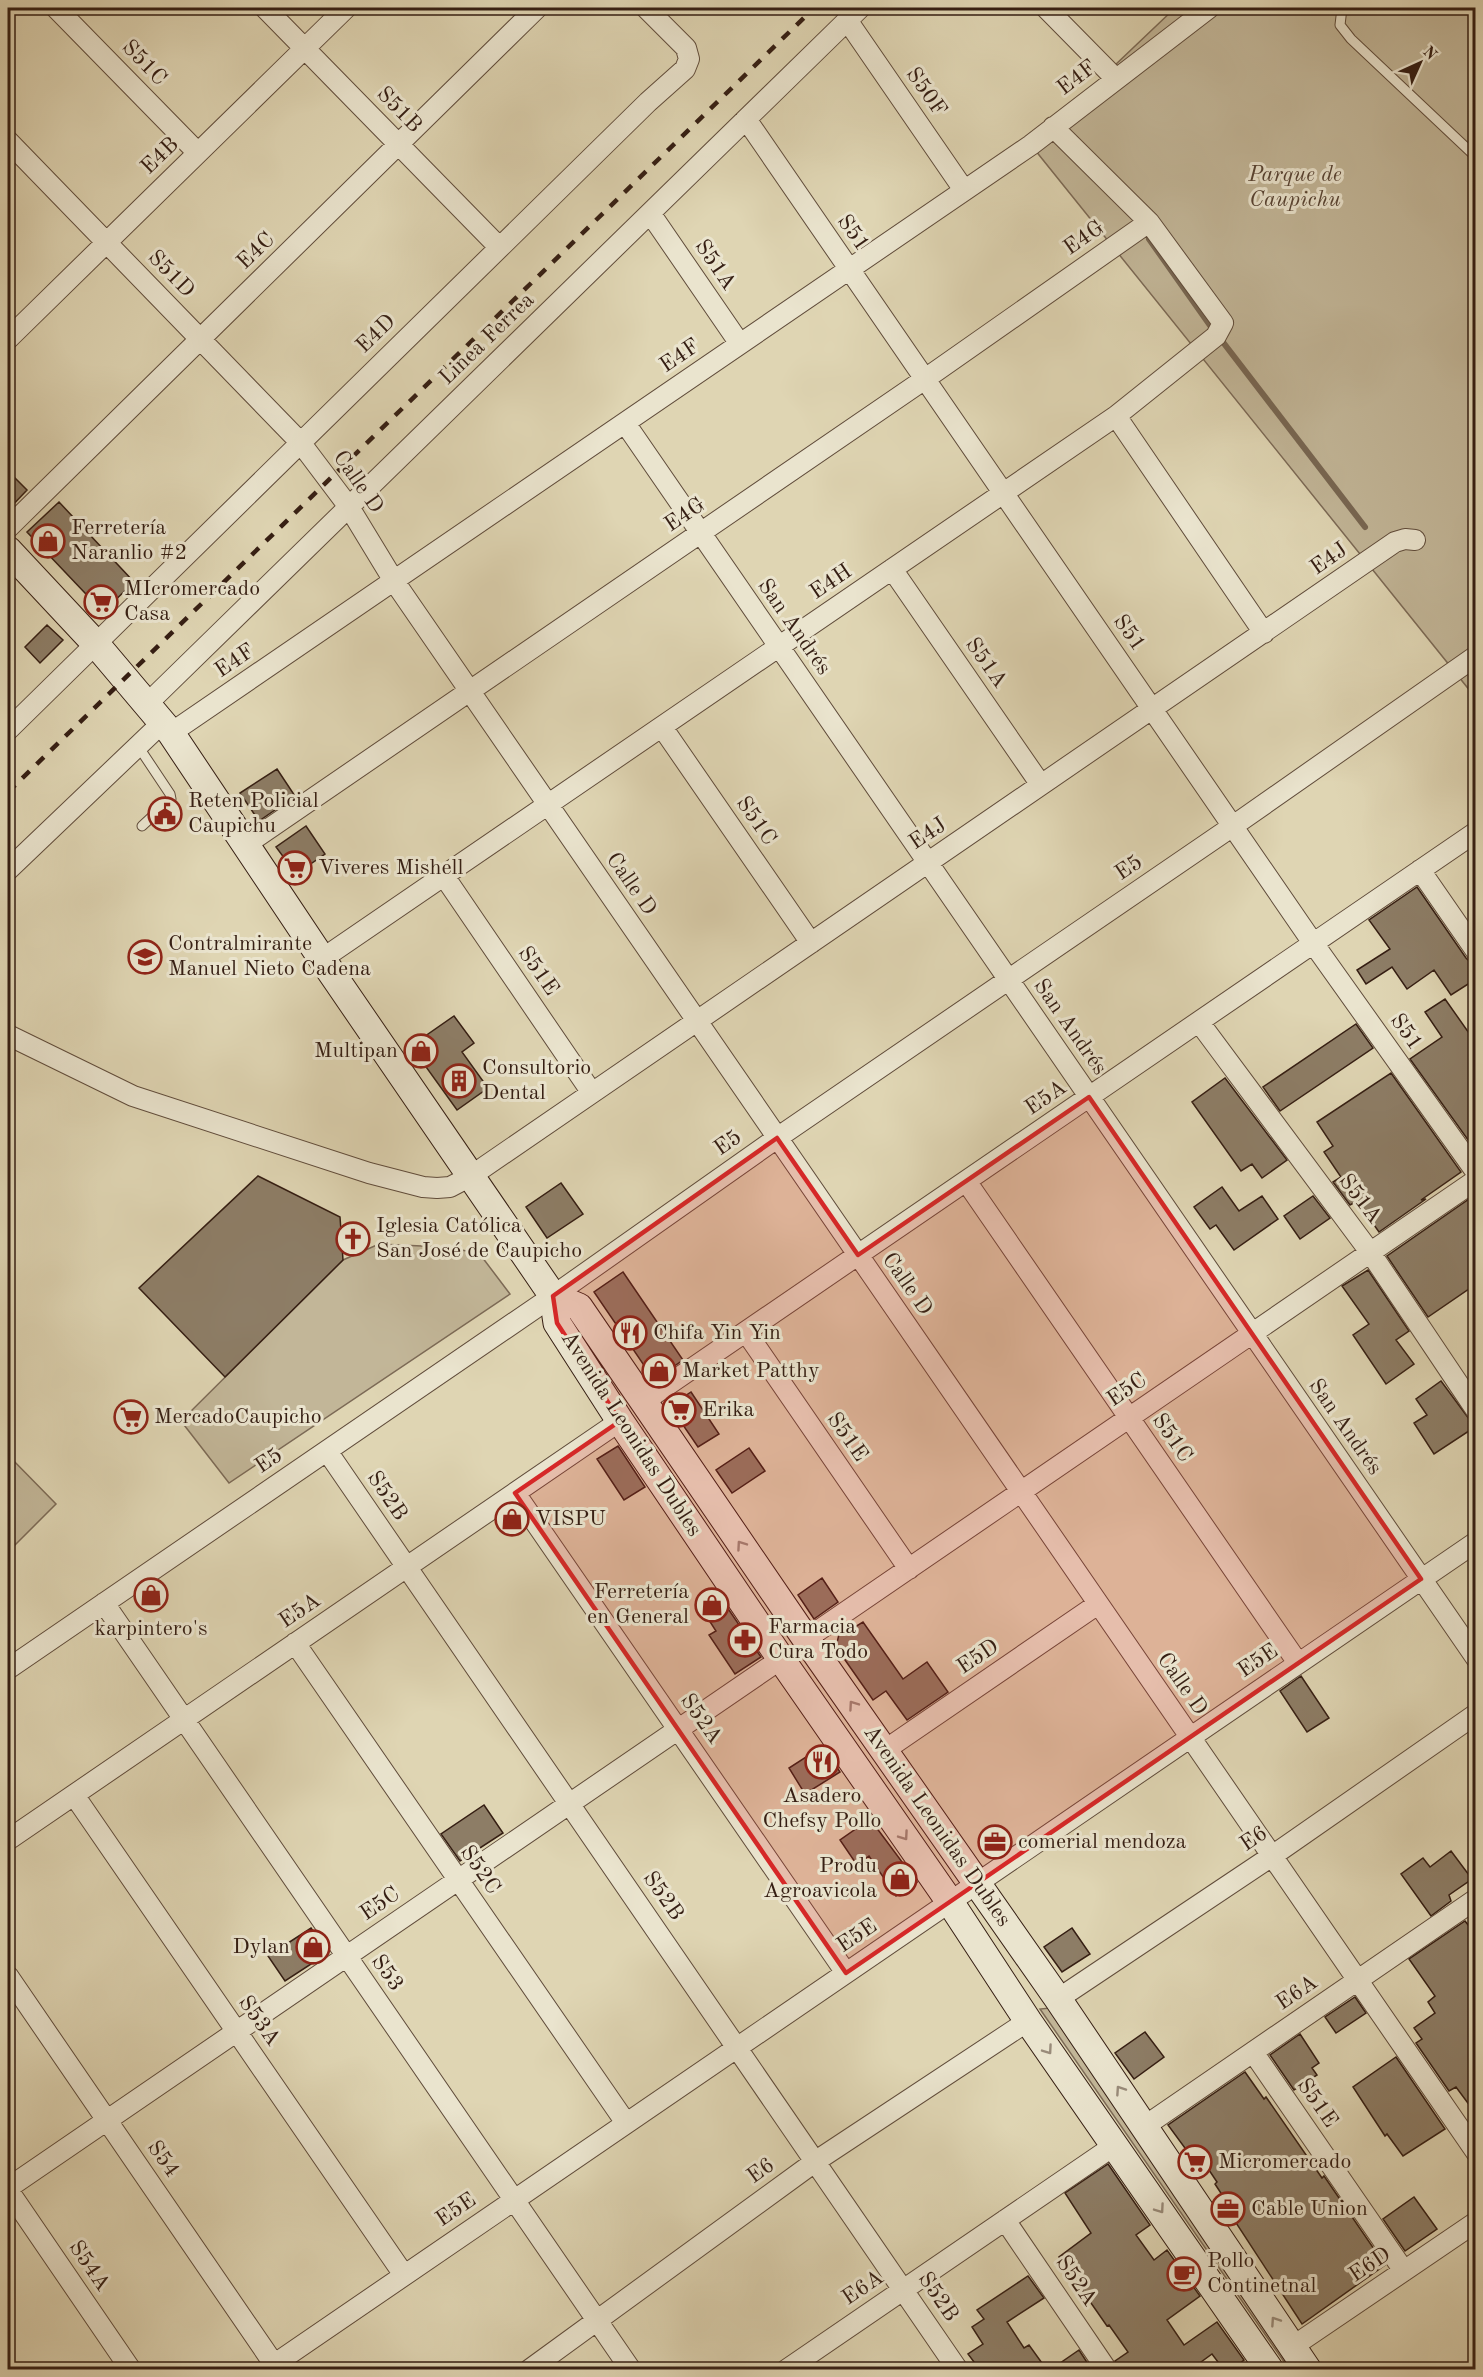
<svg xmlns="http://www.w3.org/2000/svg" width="1483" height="2377" font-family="'Old Standard TT',serif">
<rect width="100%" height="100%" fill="#dfd5b3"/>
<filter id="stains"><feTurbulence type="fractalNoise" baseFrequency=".00333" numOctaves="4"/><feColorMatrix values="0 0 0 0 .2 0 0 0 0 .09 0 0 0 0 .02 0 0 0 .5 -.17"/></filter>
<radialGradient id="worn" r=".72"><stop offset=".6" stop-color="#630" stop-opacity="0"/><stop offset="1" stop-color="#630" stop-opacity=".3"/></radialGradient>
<path fill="#c2b698" stroke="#7c6a56" stroke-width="1.5" d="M1175 8H1475V697L1031 145Z
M379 1244 443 1247 479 1253 510 1294 229 1483 181 1421 343 1260Z
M8 1455 56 1504 8 1552Z
M1050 2008 1299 2369H1289L1040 2009Z"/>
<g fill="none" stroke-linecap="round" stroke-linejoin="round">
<path stroke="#786753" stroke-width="6" d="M1149 239 1214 331
M1219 337 1365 527"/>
</g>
<path fill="#8d7d66" stroke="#351e13" stroke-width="1.5" d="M8 471 27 490 8 510Z
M59 502 134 582 103 612 27 532Z
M47 625 63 640 40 663 25 647Z
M277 769 295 796 259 821 240 793Z
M306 826 325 854 296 874 276 847Z
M1417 887 1466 958 1476 968V979L1451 995 1434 970 1407 989 1392 967 1366 984 1357 970 1390 949 1369 920Z
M1445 999 1476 1043V1151L1410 1059 1442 1037 1425 1012Z
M454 1016 474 1043 462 1052 488 1088 457 1110 411 1046Z
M1356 1024 1373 1048 1280 1111 1263 1087Z
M1391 1073 1461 1172 1421 1200 1426 1199 1379 1232 1357 1201 1350 1205 1333 1182 1341 1177 1324 1152 1333 1146 1317 1122Z
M1225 1078 1287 1160 1262 1178 1252 1164 1241 1171 1192 1102Z
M258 1176 340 1217 343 1260 225 1377 139 1288Z
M561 1183 583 1214 547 1238 526 1207Z
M1222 1187 1239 1211 1262 1196 1278 1219 1234 1250 1216 1225 1210 1229 1194 1207Z
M1313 1196 1330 1218 1300 1239 1284 1216Z
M1472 1197H1476V1284L1428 1317 1387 1256Z
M1368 1270 1409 1331 1396 1340 1414 1364 1386 1384 1353 1335 1369 1324 1342 1286Z
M623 1272 683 1360 654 1380 594 1292Z
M1441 1381 1475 1427 1434 1454 1414 1423 1427 1415 1416 1399Z
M691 1392 719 1434 698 1447 670 1406Z
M618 1446 645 1487 624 1500 597 1459Z
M749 1448 765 1471 732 1493 716 1470Z
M822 1578 838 1602 814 1619 798 1595Z
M716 1591 761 1657 735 1674 709 1635 716 1631 698 1603Z
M852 1622 855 1627 863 1622 903 1679 927 1662 948 1692 907 1720 886 1691 873 1700 836 1647 840 1630Z
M1301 1676 1329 1718 1307 1732 1280 1691Z
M823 1746 840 1772 805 1794 789 1768Z
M484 1805 503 1833 460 1861 441 1834Z
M870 1819 917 1882 896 1896 869 1856 857 1865 840 1840Z
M1451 1851 1472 1879 1449 1895 1451 1901 1431 1916 1401 1874 1423 1858 1430 1867Z
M1465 1921 1476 1935V2114L1456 2087 1449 2091 1416 2043 1422 2039 1414 2028 1435 2013 1428 2002 1435 1996 1409 1959Z
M311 1928 328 1953 285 1981 268 1956Z
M1072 1928 1090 1954 1062 1972 1044 1947Z
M1355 1997 1366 2013 1336 2033 1325 2017Z
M1145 2032 1164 2057 1134 2079 1115 2053Z
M1300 2034 1319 2063 1312 2068 1317 2075 1294 2090 1270 2055Z
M1396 2057 1445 2129 1403 2156 1387 2134 1385 2136 1353 2087Z
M1245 2072 1264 2099 1266 2097 1322 2178 1324 2176 1385 2265 1302 2324 1227 2209 1230 2207 1215 2184 1217 2182 1199 2155 1193 2159 1168 2125Z
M1108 2164 1150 2225 1136 2235 1154 2260 1167 2250 1200 2296 1167 2320 1184 2345 1217 2322 1244 2360 1231 2370H1224L1212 2354 1190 2370H1119L1115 2361 1128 2352 1109 2325 1107 2326 1059 2257 1091 2233 1065 2193Z
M1414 2197 1437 2229 1405 2251 1383 2219Z
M1028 2276 1044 2298 1007 2322 1024 2348 1029 2345 1047 2370H980L968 2354 983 2344 972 2327 984 2319 977 2310Z
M1079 2350 1092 2370H1050Z"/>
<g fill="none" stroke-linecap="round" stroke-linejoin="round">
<defs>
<path id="service" d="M1342 8 1340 25 1351 39 1476 157
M138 746 170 794 171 799 142 826"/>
<path id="minor" d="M56 8 198 153
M265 8 499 247
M1046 8 1116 79
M847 20 964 190
M746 119 1313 943 1476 1172
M8 141 300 442 349 507 394 581 1476 2152
M650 213 740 344
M8 339 346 8
M1116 416 1264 633
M625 423 1476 1658
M8 528 537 8
M892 569 1041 785
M147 704 860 8
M662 727 811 943
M8 730 648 102 685 69 689 59 686 48 646 8
M171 733 1031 145 1209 8
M245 845 925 379 1149 222
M8 870 162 723
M1420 870 1476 951
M444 876 592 1093
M322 959 1116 416 1216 336 1223 323 1149 222 1053 127
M1199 1022 1370 1252 1476 1410
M8 1035 133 1096 369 1173 423 1187 437 1188 450 1187 471 1176 592 1093 1395 542 1405 539 1415 540
M966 1181 1298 1663
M746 1332 909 1569
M643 1402 1476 832
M327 1451 958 2370
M515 1493 846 1973
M104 1603 631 2370
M806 1639 1476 1180
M295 1643 626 2123
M8 1669 553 1296 777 1138 1233 826 1476 656
M885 1750 1098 1604
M74 1795 404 2275
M8 1840 620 1421
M8 1976 278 2370
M1058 1999 1272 1856 1476 1714
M1253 2052 1404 2271
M1145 2126 1476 1899
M8 2188 781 1659
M8 2190 131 2370
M1005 2220 1107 2370
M1292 2347 1476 2222
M266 2370 1476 1542
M529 2370 816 2161 1028 2021
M786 2370 1115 2145"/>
<path id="secondary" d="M8 550 95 643 171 733 322 959 553 1296 557 1323 620 1421 781 1659 950 1902 1028 2021 1270 2370
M553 1296 579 1307 806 1639 1058 1999 1308 2370"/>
</defs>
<use href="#service" stroke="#604c3b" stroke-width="11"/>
<use href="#minor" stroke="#604c3b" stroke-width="22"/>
<use href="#secondary" stroke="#351e13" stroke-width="29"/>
<use href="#service" stroke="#eae4ce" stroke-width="9"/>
<use href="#minor" stroke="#eae4ce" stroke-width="20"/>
<use href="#secondary" stroke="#eae4ce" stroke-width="27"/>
<path stroke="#351e13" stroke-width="4.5" stroke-dasharray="10 10" stroke-linecap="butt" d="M8 792 814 8"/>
</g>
<defs><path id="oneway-chevron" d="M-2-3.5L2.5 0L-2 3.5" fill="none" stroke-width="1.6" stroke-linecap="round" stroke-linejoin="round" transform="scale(1.5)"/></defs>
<g stroke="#998b7a">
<use href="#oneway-chevron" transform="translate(741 1545) rotate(-125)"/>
<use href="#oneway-chevron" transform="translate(853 1705) rotate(-125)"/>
<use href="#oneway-chevron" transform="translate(904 1836) rotate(55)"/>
<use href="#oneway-chevron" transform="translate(1048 2050) rotate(55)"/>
<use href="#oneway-chevron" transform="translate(1120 2090) rotate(-124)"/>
<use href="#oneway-chevron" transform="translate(1160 2209) rotate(55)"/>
<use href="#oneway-chevron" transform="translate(1275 2321) rotate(-124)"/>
</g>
<path fill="#d62828" fill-opacity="0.2" stroke="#d62828" stroke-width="4.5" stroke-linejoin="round" d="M1089 1097 1421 1579 846 1973 515 1493 620 1421 557 1323 553 1296 777 1138 858 1255Z"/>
<defs>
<symbol id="shop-ring" viewBox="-11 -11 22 22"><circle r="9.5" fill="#eae4ce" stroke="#8f2418" stroke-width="1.5"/><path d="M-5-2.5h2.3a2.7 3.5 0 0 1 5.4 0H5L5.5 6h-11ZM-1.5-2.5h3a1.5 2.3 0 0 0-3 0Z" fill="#8f2418"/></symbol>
<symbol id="supermarket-ring" viewBox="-11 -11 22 22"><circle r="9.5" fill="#eae4ce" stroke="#8f2418" stroke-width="1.5"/><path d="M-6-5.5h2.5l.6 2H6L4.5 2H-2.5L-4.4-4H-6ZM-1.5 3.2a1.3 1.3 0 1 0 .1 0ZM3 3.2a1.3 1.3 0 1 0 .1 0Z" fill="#8f2418"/></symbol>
<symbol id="civic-ring" viewBox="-11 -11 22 22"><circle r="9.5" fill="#eae4ce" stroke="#8f2418" stroke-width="1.5"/><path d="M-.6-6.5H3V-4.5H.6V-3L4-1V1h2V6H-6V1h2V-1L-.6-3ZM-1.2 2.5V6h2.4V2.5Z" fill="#8f2418"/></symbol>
<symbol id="school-ring" viewBox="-11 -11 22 22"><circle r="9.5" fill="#eae4ce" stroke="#8f2418" stroke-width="1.5"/><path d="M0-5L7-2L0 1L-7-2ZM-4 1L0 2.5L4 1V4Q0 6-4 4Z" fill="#8f2418"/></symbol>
<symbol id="building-ring" viewBox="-11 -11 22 22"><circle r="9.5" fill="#eae4ce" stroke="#8f2418" stroke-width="1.5"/><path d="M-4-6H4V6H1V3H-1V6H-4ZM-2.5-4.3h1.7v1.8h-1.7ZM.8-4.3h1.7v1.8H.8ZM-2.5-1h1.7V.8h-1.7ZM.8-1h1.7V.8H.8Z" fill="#8f2418"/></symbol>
<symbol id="church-ring" viewBox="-11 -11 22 22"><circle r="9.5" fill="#eae4ce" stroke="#8f2418" stroke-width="1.5"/><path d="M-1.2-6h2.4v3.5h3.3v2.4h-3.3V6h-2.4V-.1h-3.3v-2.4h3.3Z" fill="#8f2418"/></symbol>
<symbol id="restaurant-ring" viewBox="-11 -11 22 22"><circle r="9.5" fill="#eae4ce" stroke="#8f2418" stroke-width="1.5"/><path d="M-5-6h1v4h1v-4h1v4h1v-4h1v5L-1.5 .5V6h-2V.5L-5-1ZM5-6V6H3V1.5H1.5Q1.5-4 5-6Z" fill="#8f2418"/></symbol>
<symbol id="pharmacy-ring" viewBox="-11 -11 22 22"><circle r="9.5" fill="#eae4ce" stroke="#8f2418" stroke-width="1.5"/><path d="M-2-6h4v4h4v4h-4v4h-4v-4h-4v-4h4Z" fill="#8f2418"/></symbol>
<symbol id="office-ring" viewBox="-11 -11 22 22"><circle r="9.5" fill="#eae4ce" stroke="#8f2418" stroke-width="1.5"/><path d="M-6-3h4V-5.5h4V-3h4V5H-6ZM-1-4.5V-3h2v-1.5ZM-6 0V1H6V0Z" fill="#8f2418"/></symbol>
<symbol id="cafe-ring" viewBox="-11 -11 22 22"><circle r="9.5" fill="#eae4ce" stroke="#8f2418" stroke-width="1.5"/><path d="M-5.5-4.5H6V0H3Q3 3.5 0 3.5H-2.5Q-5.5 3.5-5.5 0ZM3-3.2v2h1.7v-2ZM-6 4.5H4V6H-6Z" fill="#8f2418"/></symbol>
</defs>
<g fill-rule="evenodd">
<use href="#shop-ring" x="29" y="522" width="38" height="38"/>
<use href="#supermarket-ring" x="82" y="583" width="38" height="38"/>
<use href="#civic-ring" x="146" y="795" width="38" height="38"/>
<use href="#supermarket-ring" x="276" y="849" width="38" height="38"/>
<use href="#school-ring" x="126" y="938" width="38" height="38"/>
<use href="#shop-ring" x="402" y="1032" width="38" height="38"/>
<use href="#building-ring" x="440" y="1062" width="38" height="38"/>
<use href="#church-ring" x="334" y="1220" width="38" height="38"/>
<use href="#restaurant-ring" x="611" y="1314" width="38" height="38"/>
<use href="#shop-ring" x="640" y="1352" width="38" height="38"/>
<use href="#supermarket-ring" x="660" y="1391" width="38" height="38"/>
<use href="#supermarket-ring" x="112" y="1398" width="38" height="38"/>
<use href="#shop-ring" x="493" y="1500" width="38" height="38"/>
<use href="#shop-ring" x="132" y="1576" width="38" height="38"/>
<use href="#shop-ring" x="693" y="1586" width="38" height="38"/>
<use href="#pharmacy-ring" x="726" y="1621" width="38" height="38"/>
<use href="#restaurant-ring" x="803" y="1743" width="38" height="38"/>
<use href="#office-ring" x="976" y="1823" width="38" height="38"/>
<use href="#shop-ring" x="881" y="1860" width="38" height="38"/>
<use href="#shop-ring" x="294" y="1928" width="38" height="38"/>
<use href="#supermarket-ring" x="1176" y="2143" width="38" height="38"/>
<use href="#office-ring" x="1209" y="2190" width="38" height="38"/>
<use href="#cafe-ring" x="1165" y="2255" width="38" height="38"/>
</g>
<g text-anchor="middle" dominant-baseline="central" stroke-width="6" stroke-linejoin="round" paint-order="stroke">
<g font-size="22" fill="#351e13" stroke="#eae4ce">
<text transform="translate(144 63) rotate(46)">S51C</text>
<text transform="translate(1077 78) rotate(-37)">E4F</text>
<text transform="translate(926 92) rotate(55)">S50F</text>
<text transform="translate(399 110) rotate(46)">S51B</text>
<text transform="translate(160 156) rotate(-44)">E4B</text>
<text transform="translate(853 233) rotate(55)">S51</text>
<text transform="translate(1084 238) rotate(-35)">E4G</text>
<text transform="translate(256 251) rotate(-44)">E4C</text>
<text transform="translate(715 265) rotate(56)">S51A</text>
<text transform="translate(171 274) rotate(46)">S51D</text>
<text transform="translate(376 334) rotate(-44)">E4D</text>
<text transform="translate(487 339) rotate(-44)">Linea Ferrea</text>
<text transform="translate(680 356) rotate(-34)">E4F</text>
<text transform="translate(358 482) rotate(55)">Calle D</text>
<text transform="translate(685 515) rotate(-34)">E4G</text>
<text transform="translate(1329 559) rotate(-35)">E4J</text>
<text transform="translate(831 582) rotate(-34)">E4H</text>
<text transform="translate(794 627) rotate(55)">San Andrés</text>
<text transform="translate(1129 633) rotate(55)">S51</text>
<text transform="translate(235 661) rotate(-34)">E4F</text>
<text transform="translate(986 663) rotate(55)">S51A</text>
<text transform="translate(756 821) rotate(55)">S51C</text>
<text transform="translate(928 834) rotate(-34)">E4J</text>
<text transform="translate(1129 868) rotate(-34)">E5</text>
<text transform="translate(631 884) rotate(55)">Calle D</text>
<text transform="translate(538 971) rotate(55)">S51E</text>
<text transform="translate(1070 1027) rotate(55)">San Andrés</text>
<text transform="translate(1406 1032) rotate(55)">S51</text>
<text transform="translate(1046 1098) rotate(-34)">E5A</text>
<text transform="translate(728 1143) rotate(-35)">E5</text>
<text transform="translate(1360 1199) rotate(53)">S51A</text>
<text transform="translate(907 1284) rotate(55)">Calle D</text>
<text transform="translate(1127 1390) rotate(-34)">E5C</text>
<text transform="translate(1345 1427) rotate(55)">San Andrés</text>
<text transform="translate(631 1434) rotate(57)">Avenida Leonidas Dubles</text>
<text transform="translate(847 1437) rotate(55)">S51E</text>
<text transform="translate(1172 1438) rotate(55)">S51C</text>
<text transform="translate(269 1461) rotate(-34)">E5</text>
<text transform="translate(387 1496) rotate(56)">S52B</text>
<text transform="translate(300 1611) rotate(-34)">E5A</text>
<text transform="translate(978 1657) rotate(-34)">E5D</text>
<text transform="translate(1258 1661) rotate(-34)">E5E</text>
<text transform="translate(1182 1684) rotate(55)">Calle D</text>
<text transform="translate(701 1719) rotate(55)">S52A</text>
<text transform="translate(937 1826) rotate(55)">Avenida Leonidas Dubles</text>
<text transform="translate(1254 1839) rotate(-34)">E6</text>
<text transform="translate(480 1870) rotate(55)">S52C</text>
<text transform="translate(663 1896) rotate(55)">S52B</text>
<text transform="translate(380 1904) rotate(-34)">E5C</text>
<text transform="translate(857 1936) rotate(-34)">E5E</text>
<text transform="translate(387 1973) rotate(55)">S53</text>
<text transform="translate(1297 1993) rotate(-34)">E6A</text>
<text transform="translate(259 2021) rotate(55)">S53A</text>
<text transform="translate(1317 2103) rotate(55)">S51E</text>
<text transform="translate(163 2159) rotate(55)">S54</text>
<text transform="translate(761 2171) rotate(-36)">E6</text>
<text transform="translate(456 2210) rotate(-34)">E5E</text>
<text transform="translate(1370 2265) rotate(-34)">E6D</text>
<text transform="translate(89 2266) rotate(56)">S54A</text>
<text transform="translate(1076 2281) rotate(56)">S52A</text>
<text transform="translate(863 2288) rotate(-34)">E6A</text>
<text transform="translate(938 2297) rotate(56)">S52B</text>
</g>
<g font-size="22" font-style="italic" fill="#584434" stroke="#eae4ce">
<text x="1295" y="175">Parque de<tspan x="1295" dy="25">Caupichu</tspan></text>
</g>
<g font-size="22" fill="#351e13" stroke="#eae4ce" text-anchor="start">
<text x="71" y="528">Ferretería<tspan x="71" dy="25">Naranlio #2</tspan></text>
<text x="124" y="589">MIcromercado<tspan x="124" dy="25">Casa</tspan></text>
<text x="188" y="801">Reten Policial<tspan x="188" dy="25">Caupichu</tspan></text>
<text x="318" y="868">Viveres Mishell</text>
<text x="168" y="944">Contralmirante<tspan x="168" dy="25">Manuel Nieto Cadena</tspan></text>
<text x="398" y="1051" text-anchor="end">Multipan</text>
<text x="482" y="1068">Consultorio<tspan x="482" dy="25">Dental</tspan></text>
<text x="376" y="1226">Iglesia Católica<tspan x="376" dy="25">San José de Caupicho</tspan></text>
<text x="653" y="1333">Chifa Yin Yin</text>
<text x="682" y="1371">Market Patthy</text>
<text x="702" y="1410">Erika</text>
<text x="154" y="1417">MercadoCaupicho</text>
<text x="535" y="1519">VISPU</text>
<text x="689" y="1592" text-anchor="end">Ferretería<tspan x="689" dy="25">en General</tspan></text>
<text x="768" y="1627">Farmacia<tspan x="768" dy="25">Cura Todo</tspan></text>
<text x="151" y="1629" text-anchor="middle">karpintero's</text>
<text x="822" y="1796" text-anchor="middle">Asadero<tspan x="822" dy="25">Chefsy Pollo</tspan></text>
<text x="1018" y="1842">comerial mendoza</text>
<text x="877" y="1866" text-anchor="end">Produ<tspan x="877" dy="25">Agroavicola</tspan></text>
<text x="290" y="1947" text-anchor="end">Dylan</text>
<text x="1218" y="2162">Micromercado</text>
<text x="1251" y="2209">Cable Union</text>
<text x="1207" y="2261">Pollo<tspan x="1207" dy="25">Continetnal</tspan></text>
</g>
</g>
<rect width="1483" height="2377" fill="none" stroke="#dfd5b3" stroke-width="30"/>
<rect x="9" y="9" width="1465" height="2359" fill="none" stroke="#351e13" stroke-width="3"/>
<rect x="15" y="15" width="1453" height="2347" fill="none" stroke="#351e13" stroke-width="1.5"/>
<g transform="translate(1420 63) rotate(45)" stroke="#eae4ce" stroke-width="4.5" paint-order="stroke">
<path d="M0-4.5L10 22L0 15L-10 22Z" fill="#351e13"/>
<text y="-9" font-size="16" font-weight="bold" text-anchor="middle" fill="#351e13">N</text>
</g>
<rect width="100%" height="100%" filter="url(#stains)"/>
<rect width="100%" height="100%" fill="url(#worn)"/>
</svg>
